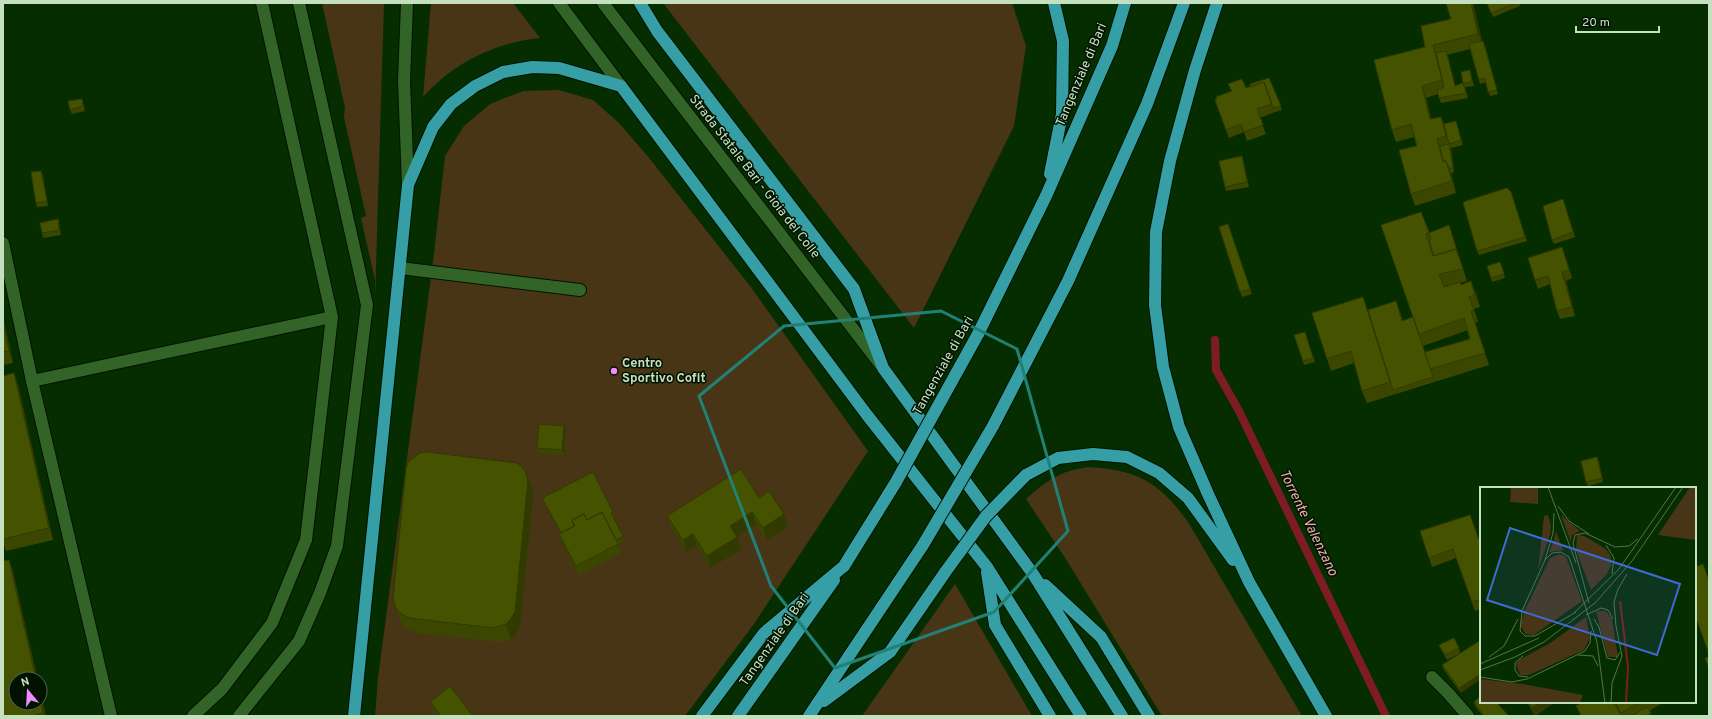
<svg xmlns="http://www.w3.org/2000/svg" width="1712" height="719" font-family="Overpass,sans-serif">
<rect width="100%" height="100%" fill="#062d00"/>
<path fill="#473516" d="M322 3H384L375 299V280L361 218 366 216 344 117 345 108Z
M431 3H513L540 38C496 42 453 63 423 97Z
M663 3H1012L1026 46 1014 126 914 328Z
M559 90 593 100 619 123 650 159 750 286 868 451 754 624 685 716H375L378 678 434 254 445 156 464 126 490 104 523 91Z
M1088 467C1138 470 1159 482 1188 522L1302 716H1162L1064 556 1026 499C1049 479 1058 472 1088 467Z
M955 584 1032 716H862Z"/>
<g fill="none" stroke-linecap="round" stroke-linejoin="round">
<path stroke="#7e1c26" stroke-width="8" d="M1215 340 1216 370 1239 411 1386 716"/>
<defs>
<path id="lane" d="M400 268 580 290"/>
<path id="street" d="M3 243 32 381 111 716
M32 381 332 317
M1432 677 1448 693 1468 716
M193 716 222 689 272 623 306 540 332 317 262 3
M239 716 299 641 320 593 337 546 367 305 299 3"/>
<path id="secondary" d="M407 3 404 81 408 185
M559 3 621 86
M603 3 880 364"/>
<path id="highway" d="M640 3 657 31 854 289 883 368 1033 574 1122 716
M1217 3 1195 70 1170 161 1156 232 1155 305 1163 367 1179 427 1208 494 1249 582 1326 716
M1050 174 1062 114 1063 41 1054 3
M978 334 1046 196 1112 46 1125 3
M993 426 1068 281 1147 104 1184 3
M1026 475 1058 458 1093 454 1127 457 1159 473 1188 498 1233 560
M987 572 995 625 1050 716
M1045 585 1101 637 1149 716
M824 701 890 652 946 571
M354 716 408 185 433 127 451 104 475 86 503 72 532 67 559 68 621 86 867 415 987 567 1081 716
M702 716 764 633 844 566
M738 716 834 580
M809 716 923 545"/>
</defs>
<use href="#lane" stroke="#001300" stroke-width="14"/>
<use href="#street" stroke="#001300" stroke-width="14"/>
<use href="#secondary" stroke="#001300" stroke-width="14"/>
<use href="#highway" stroke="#001300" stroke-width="14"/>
<use href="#lane" stroke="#326428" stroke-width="12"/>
<use href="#street" stroke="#326428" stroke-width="12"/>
<use href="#secondary" stroke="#326428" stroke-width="12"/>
<use href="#highway" stroke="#369fa5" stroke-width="12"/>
<defs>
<path id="highway-bridge" d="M923 545 993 426
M844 566 896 482 978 334
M946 571 986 516 1026 475"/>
</defs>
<use href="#highway-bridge" stroke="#001300" stroke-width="14" stroke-linecap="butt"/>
<use href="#highway-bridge" stroke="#369fa5" stroke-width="12"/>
</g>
<path fill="#3b4701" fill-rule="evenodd" d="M1473 3 1482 41 1485 45 1498 94 1490 96 1486 82 1480 84 1470 49 1447 55 1455 86 1463 83 1471 75 1474 86 1465 87 1468 98 1441 103 1438 94 1426 98 1431 119 1441 117 1444 124 1456 121 1457 125 1463 145 1451 148 1454 172 1451 173 1456 193 1415 206 1411 194 1417 146 1414 137 1396 142 1392 130 1425 47Z
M1487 3H1519L1520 6 1493 17Z
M1269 78 1282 110 1275 112 1260 118 1266 134 1247 141 1244 132 1229 138 1215 100 1231 91 1228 84 1246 88Z
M82 99 85 111 72 114 70 110Z
M1242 156 1243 160 1249 187 1226 191 1225 187Z
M43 175 48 206 37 207 36 203Z
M1511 192 1527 241 1479 255 1477 251Z
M1563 199 1575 237 1554 244 1552 240Z
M58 219 59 223 61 235 43 238 42 233Z
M1228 224 1252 294 1242 297 1219 227Z
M1381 225 1429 233 1449 225 1467 281 1460 283 1461 285 1476 293 1480 307 1474 309 1478 322 1475 323 1489 365 1367 403 1362 391 1354 363 1331 371 1327 359 1363 297 1381 352 1396 301 1403 321 1413 317ZM1459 283 1444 287V286ZM1468 330 1470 339 1425 352 1423 346Z
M1565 255 1572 278 1566 281 1575 316 1560 319 1557 311 1550 284 1538 289 1535 280Z
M1502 266 1505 278 1492 282 1491 278Z
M3 317 13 363 3 365Z
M1305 332 1315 362 1304 365 1294 335Z
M3 376 18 385 53 540 6 551 3 543Z
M564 426 566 430 564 454 539 453 537 448Z
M1597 457 1599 462 1603 482 1588 486 1586 482Z
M532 488 533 496 520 627 516 635 511 639 499 642 416 633 405 628 401 623 393 599Z
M542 498 613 512 615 516 613 517 624 541 618 544 621 553 579 575 562 542 559 534 561 533 544 503Z
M759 498 788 526 767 540 756 524 736 536 741 549 711 568 697 546 687 552 672 528 667 516Z
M1420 531 1481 545V609L1475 611 1456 558 1432 567Z
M9 560 13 572 46 716H3Z
M1481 640 1461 693 1444 670 1442 665Z
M1439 645 1459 648 1460 653 1447 660 1441 649Z
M430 702 473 716H438L433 710Z
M1474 702 1508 716H1483L1475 706Z
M1527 702H1555L1535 716Z
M1582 702H1661V704L1649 711 1652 716H1581L1576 706Z"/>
<path fill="#303a01" d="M1471 3H1473L1483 46 1478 34Z
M1433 45 1437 57 1446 92 1442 80Z
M1446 51 1448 55 1456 90 1455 86Z
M1422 86 1426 98 1434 131 1430 119Z
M1441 117 1445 129 1451 148 1454 172 1453 168 1449 144Z
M1437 139 1441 151 1446 169 1443 162Z
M1242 156 1243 160 1249 187 1247 182Z
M1446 161 1451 173 1456 193 1452 181Z
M41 171 43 175 48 206Z
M58 219 59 223 61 235 59 230Z
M1562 247 1565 255 1572 278 1569 270Z
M1562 272 1566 281 1575 316 1572 307Z
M1471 281 1476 293 1480 307 1475 295Z
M3 317 13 363 9 351 3 325Z
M14 373 18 385 53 540 49 528Z
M564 426 566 430 564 454 562 450Z
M1597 457 1599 462 1603 482 1602 478Z
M526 473 532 488 533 496 520 627 516 635 511 639 506 624Z
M752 512 756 524 734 538 730 526Z
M784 514 788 526 767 540 763 528Z
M693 534 697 546 687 552 683 540Z
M737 537 741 549 711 568 707 556Z
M9 560 13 572 37 679H36Z
M1481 674V679L1461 693 1459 688Z
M40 690 46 716H44L43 713 40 698Z
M1540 702H1555L1535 716 1532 708Z"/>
<path fill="#455301" stroke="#303a01" d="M1446 3H1471L1478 34 1433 45 1442 80 1422 86 1430 119 1441 117 1446 136 1437 139 1443 162 1446 161 1452 181 1411 194 1399 150 1417 146 1411 124 1392 130 1374 60 1425 47 1421 26 1451 19Z
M1487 3H1515L1491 13Z
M1483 41 1497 90 1488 92 1485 78 1479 80 1469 44Z
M1446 51 1455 86 1463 83 1466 93 1439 98 1437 90 1444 87 1436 53Z
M1470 70 1472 82 1463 83 1461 72Z
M1269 78 1281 106 1273 108 1264 82 1250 87V84Z
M1242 79 1246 88 1264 82 1272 104 1257 109 1263 125 1244 132 1241 124 1226 130 1215 100 1217 99 1216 97 1232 91 1228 84Z
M82 99 83 106 70 110 68 101Z
M1456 121 1461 140 1449 144 1444 124Z
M1449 144 1453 168H1449L1446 161H1443L1440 146Z
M1242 156 1247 182 1225 187 1219 161Z
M41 171 47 201 36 203 31 172Z
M1507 188 1511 192 1525 237 1477 251 1463 202Z
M1563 199 1573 232 1552 240 1543 206Z
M1421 212 1429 232 1426 234 1433 256 1456 249 1463 269 1439 274 1444 287 1460 282 1461 285 1471 281 1475 295 1469 297 1474 310 1471 311 1485 353 1430 369 1425 352 1470 339 1464 318 1419 334 1381 225Z
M58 219 59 230 42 233 40 223Z
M1228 224 1250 289 1240 292 1219 227Z
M1449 225 1459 257 1456 249 1434 256 1429 241 1431 240 1429 233Z
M1562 247 1569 270 1562 272 1572 307 1557 311 1548 276 1535 280 1528 258Z
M1500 262 1504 274 1491 278 1487 266Z
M1363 297 1390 382 1362 391 1351 351 1327 359 1312 313Z
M1396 301 1402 321 1413 317 1433 377 1393 390 1368 310Z
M3 325 9 351 3 352Z
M1305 332 1313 358 1303 361 1294 335Z
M14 373 49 528 3 539V376Z
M539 424 564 426 562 450 537 448Z
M427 452 517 463 522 467 526 473 528 481 515 612 510 620 506 624 493 628 410 618 399 613 396 608 393 599 406 468 409 461 420 453Z
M1597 457 1602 478 1586 482 1581 461Z
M741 469 759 498 769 491 784 514 763 528 752 512 730 526 737 537 707 556 693 534 683 540 667 516Z
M593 472 613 512 611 513 623 536 616 540 602 512 587 520 584 514 572 520 574 526 561 533 542 498Z
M602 512 618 544 576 566 559 534 575 526 572 520 584 514 587 520Z
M1470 515 1481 545V599L1472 602 1453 549 1429 558 1420 531Z
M9 560 36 679H16V703H40V698L43 713 31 716H3V561Z
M1703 564 1709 581V654L1695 615V567Z
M1454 638 1459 648 1445 655 1439 645Z
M1481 640V674L1459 688 1442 665Z
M1709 657V669L1705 658Z
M450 686 473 716H441L430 702Z
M1481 696V702H1496L1508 715 1507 716H1484L1474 702Z
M1529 702H1540L1532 708Z
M1582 702H1614L1621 716H1582L1576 706Z
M1615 702H1639L1621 713Z
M1647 707 1651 713 1645 716H1631Z"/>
<path fill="none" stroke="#218176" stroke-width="3" stroke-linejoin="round" d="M941 311 1017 349 1068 531 994 612 835 668 771 586 699 396 784 326Z"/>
<circle fill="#ea8dfd" stroke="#011200" stroke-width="1.5" cx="614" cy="371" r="4"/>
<g text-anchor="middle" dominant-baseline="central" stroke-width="3" stroke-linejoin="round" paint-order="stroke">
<g font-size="13" fill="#c5e0bf" stroke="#011200">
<text transform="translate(1082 75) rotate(-67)">Tangenziale di Bari</text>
<text transform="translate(754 177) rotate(52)">Strada Statale Bari - Gioia del Colle</text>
<text transform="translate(944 366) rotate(-61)">Tangenziale di Bari</text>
<text transform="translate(775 640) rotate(-55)">Tangenziale di Bari</text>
</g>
<g font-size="13" font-weight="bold" fill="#c5e0bf" stroke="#011200" text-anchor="start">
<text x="622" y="364">Centro<tspan x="622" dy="15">Sportivo Cofit</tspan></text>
</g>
<g font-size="14" font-style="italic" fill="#edabaa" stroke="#011200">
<text transform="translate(1308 523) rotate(64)">Torrente Valenzano</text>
</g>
</g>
<g transform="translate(1480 487)">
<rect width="216" height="216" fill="#062d00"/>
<path d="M31 0H58V17L30 15ZM210 0H216V53L178 48ZM68 28 71 39 70 48 58 83 64 29ZM81 28 100 44 92 48 91 56ZM76 44 83 63 69 65 74 53ZM97 48 104 49 118 57 127 63 131 70V79L127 87 111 103 96 63ZM80 67 86 70 102 114 54 148 45 147 40 137 46 121 70 71ZM116 124H126L132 132 138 170H128ZM106 130 110 151 104 163 49 188H40L36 177 39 173 70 156ZM0 192 42 197 103 208 100 216H0Z" fill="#473516"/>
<path fill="none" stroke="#7e1c26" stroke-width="2" d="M140 114 148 180 146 216"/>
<path fill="none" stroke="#52754c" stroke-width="1" d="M68 0 96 76M78 19 89 34 109 47M126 58 134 71 132 87M65 73 73 46 74 26M109 116 93 57 95 48 105 46 135 60 149 59 158 52M96 125 55 149H45L40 144 42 124 65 73 72 66 81 65 89 70 117 155 125 216M94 126 139 82 196 0M106 128 121 121 128 123 133 132M114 132 119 140 127 171 135 173 140 165M98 168 113 169 118 179M43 169 35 176V183L39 189 48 190M9 170 24 159 38 132M0 177 59 151M0 183 35 170 64 155 115 116 152 74 203 0M0 190 32 195 47 192 105 164 110 156 111 144M131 216 132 196 142 169 136 139 134 115 138 102 147 87"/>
<path fill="#3f6bd3" fill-opacity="0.15" stroke="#3f6bd3" stroke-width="2" d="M30 41 200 97 177 168 7 113Z"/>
<rect width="216" height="216" fill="none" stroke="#c5e0bf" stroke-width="2"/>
</g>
<rect width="1712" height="719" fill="none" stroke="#c5e0bf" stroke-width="8"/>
<g transform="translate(28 691) rotate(342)"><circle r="19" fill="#011200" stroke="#4f644c"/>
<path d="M0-3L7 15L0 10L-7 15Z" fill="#ea8dfd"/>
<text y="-6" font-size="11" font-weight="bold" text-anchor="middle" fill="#c5e0bf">N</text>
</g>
<path d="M1576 26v6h83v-6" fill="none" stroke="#c5e0bf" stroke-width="2"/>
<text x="1582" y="26" font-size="12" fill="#c5e0bf" stroke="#011200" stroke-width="3" paint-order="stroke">20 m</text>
</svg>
